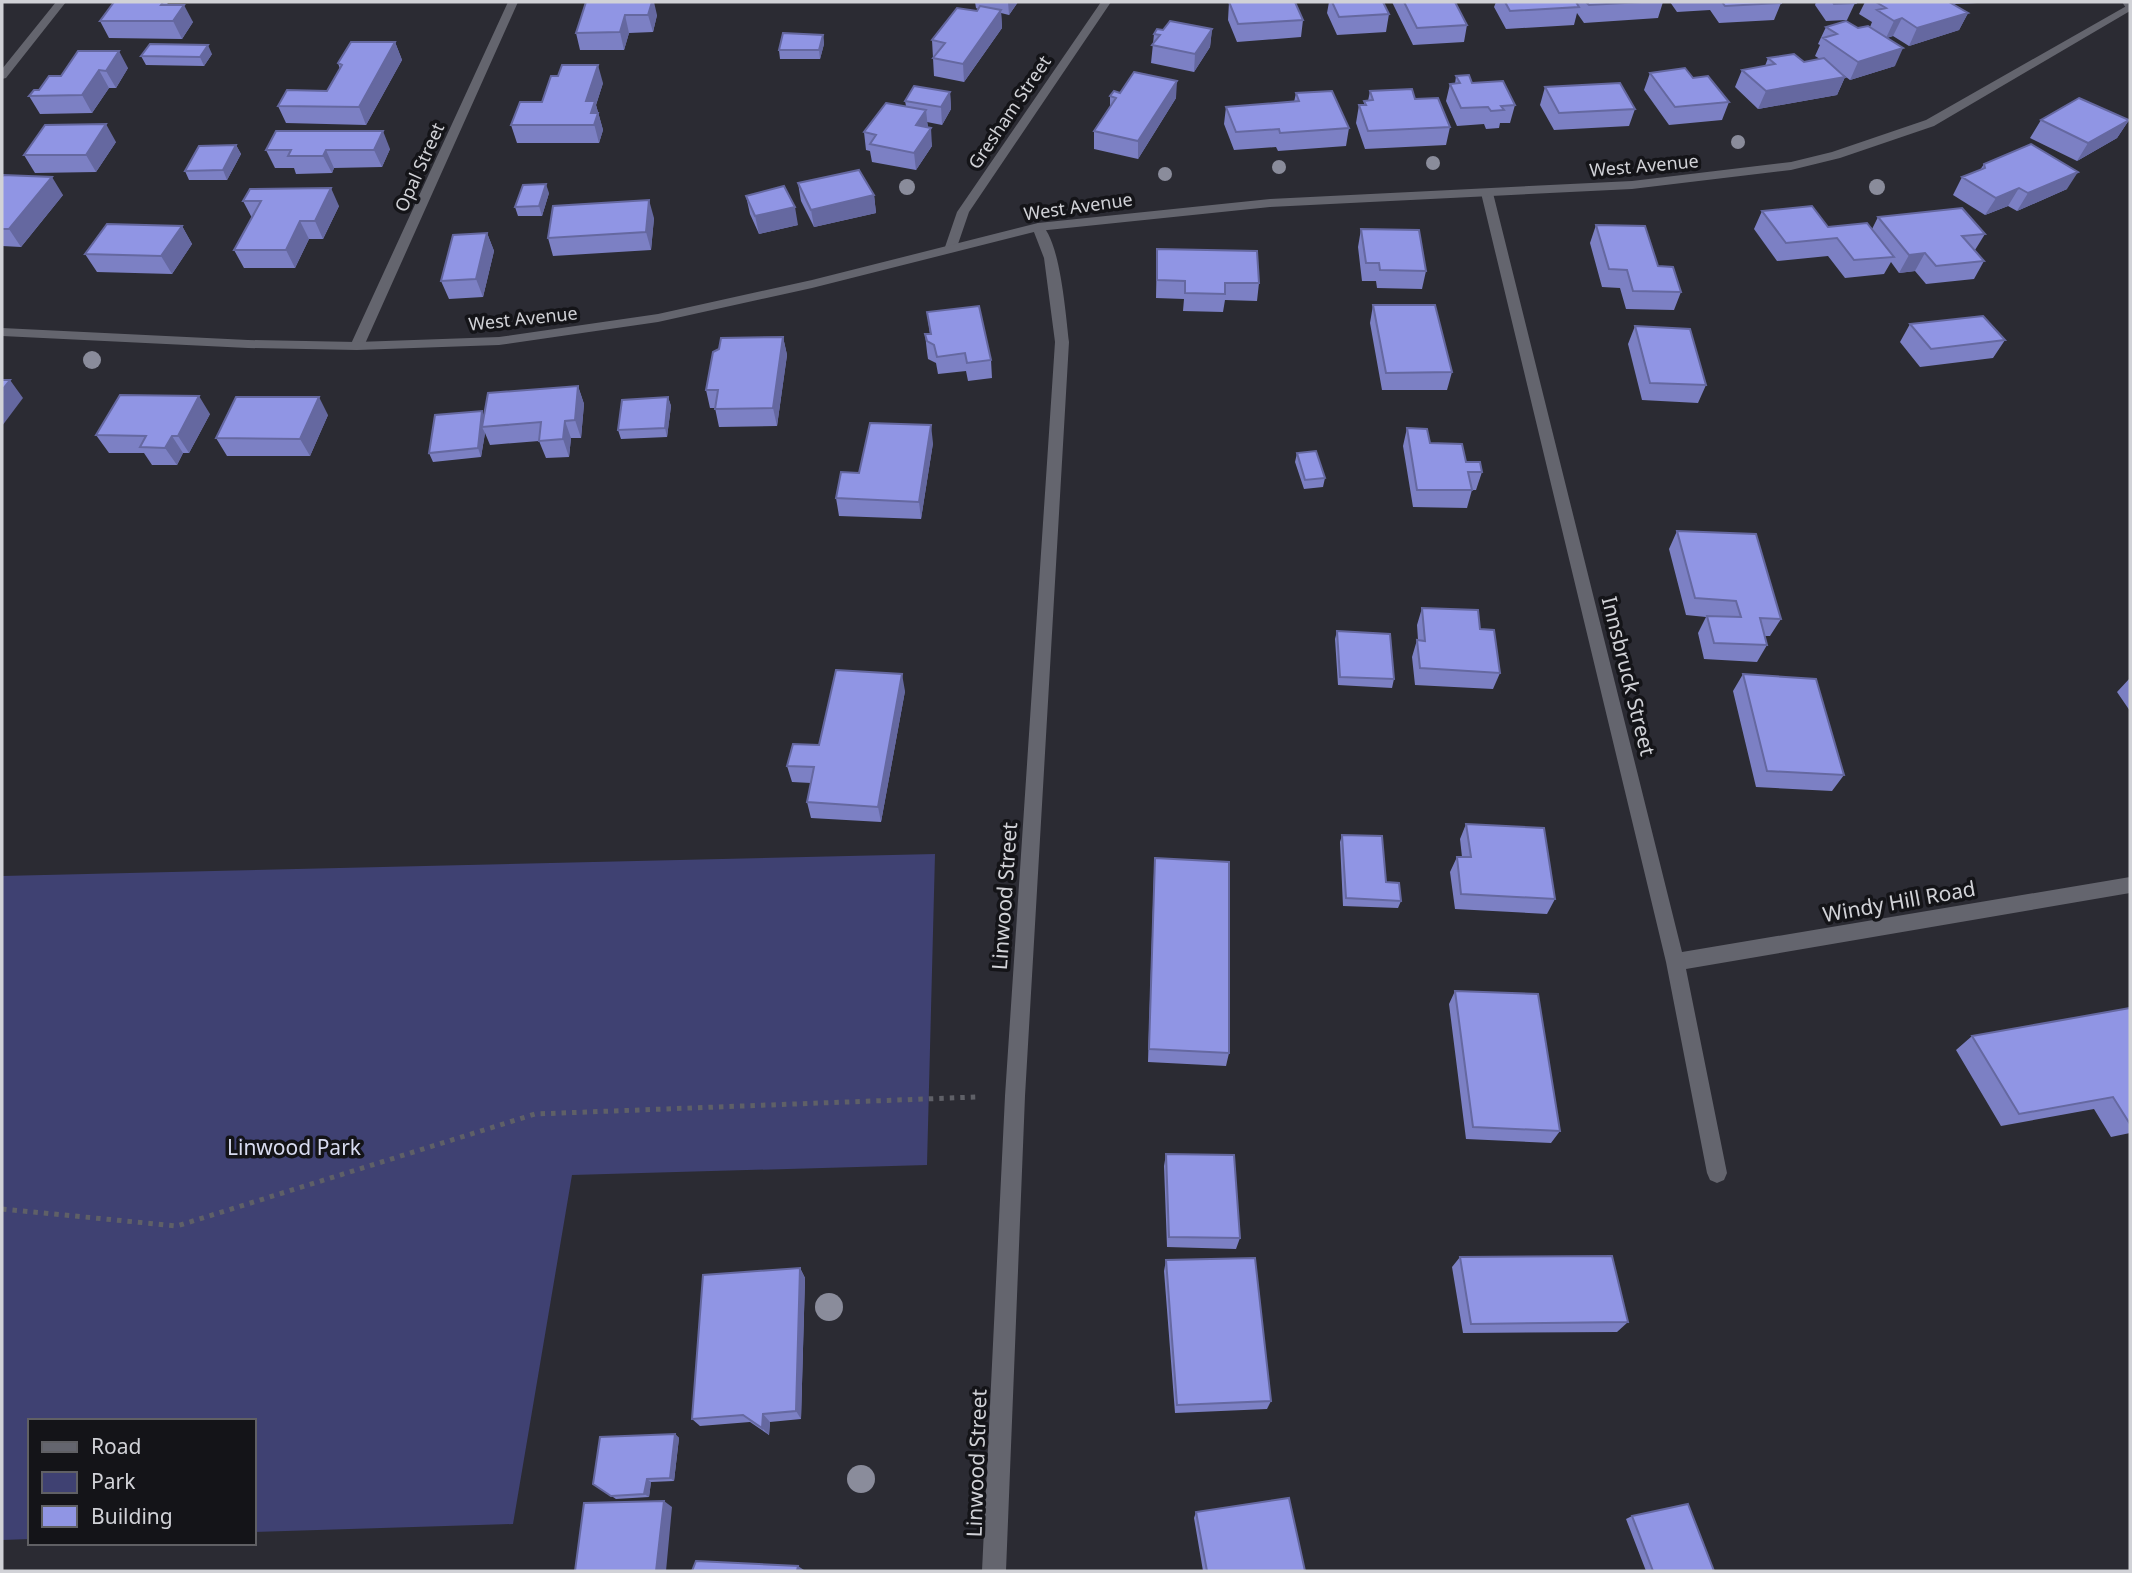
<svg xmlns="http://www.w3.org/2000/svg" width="2132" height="1573" font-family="'Noto Sans',sans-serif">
<rect width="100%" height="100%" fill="#2b2b33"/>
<path fill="#3f4172" d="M935 854 927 1165 572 1175 513 1524 254 1532V1421H30V1539L2 1540V876Z"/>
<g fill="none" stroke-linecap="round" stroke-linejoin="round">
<path stroke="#5f6067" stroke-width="5" stroke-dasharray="4.5 6" stroke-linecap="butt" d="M2 1209 177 1226 535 1114 976 1097"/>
<path fill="#64656e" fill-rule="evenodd" d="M56 2H66L6 78 2 79V69Z
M508 2H518L364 346 362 349H352L350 346Z
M1101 2H1111L969 212 957 247 956 250H946L945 247 957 212Z
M2122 2H2130V9L2126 8Z
M1487 189 1493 193 1682 952 2130 877V893L1686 969 1727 1173 1724 1180 1717 1183 1710 1180 1707 1173 1666 962 1481 193Z
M1038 223C1060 231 1066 319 1069 342L1025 1096 1006 1571H982L1005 1096 1055 342 1044 258 1032 227Z"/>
<path fill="#64656e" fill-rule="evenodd" d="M2130 4V11L1934 126 1840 158 1791 170 1632 189 1270 207 1038 231 812 288 658 322 499 345 357 350 248 348 2 336V328L248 340 357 342 499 337 658 314 812 280 1038 223 1270 199 1632 181 1791 162 1832 152 1926 120Z"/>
</g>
<g fill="#8a8c9b">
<circle cx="1738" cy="142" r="7"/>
<circle cx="1433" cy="163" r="7"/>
<circle cx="1279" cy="167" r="7"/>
<circle cx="1165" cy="174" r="7"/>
<circle cx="907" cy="187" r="8"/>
<circle cx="1877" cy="187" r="8"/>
<circle cx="92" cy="360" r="9"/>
<circle cx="829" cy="1307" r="14"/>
<circle cx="861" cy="1479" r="14"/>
</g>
<path fill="#7c80c4" d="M114 2H205H167L168 5 193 22 182 39 109 38 100 21Z
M586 2 657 15 653 32 629 33 624 50H580L576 33Z
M975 2H1018L1009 15 1001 13 1002 28 964 82 934 76 932 40 977 11 978 9 976 8Z
M1229 2 1303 20 1301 37 1237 42 1228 20Z
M1329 2H1383L1389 14 1386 32 1337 35 1327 13Z
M1392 2H1455L1467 25 1464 42 1413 45Z
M1496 2H1663L1658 18 1584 23 1577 13 1574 25 1506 29 1494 7Z
M1670 2H1781V3L1774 20 1719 23 1710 10 1677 12Z
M1816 2H1854L1855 3 1847 20 1826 21 1815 5Z
M1865 2H1978L1977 3 1952 4 1968 13 1959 30 1909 46 1893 36 1887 38 1895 66 1850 80 1842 74 1845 77 1837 95 1758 109 1735 87 1742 70 1765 66 1768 58 1804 62 1820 59 1815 56 1820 45 1818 44 1826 27 1858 28 1870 27 1872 22 1859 14Z
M1212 29 1210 47 1194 72 1151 63 1154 34 1163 30Z
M823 35 824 44 820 59H780L779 50Z
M395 42 402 60 366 125 286 123 278 106 327 91 340 69 338 63Z
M78 51 128 68 116 88H109L92 113 40 114 29 96 61 76Z
M212 54 204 66 146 65 141 56Z
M1650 73 1693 78 1729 102 1722 120 1669 125 1644 90Z
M1456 76 1472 83 1515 105 1510 123H1500L1499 128 1486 129 1484 124 1457 126 1446 101 1450 84H1455Z
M603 83 596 105 603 130 599 143H517L511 125 542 102Z
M1545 87 1635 109 1629 126 1554 130 1540 105Z
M1370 91 1415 99 1450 127 1446 145 1365 149 1356 123 1359 105H1364V101H1368Z
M950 92 951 109 942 125 927 122 932 146 916 170 872 162 870 151 866 150 864 132 906 106 905 101Z
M1120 93 1176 98 1138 159 1094 149V131L1110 107V96Z
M1296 93 1349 128 1346 146 1278 151 1276 147 1234 150 1224 124 1226 107 1294 102Z
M2041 120H2129L2117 138 2077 161 2030 138Z
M116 142 96 172 35 173 24 155Z
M236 145 241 154 227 180H189L185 171Z
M390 149 382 167 334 168 332 173 296 174 294 168H275L266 150Z
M1984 164 2067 189 2017 211 2008 206 1985 215 1953 195 1962 177 1980 170Z
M2 177 63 195 21 247 2 246Z
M798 183 874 195 876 213 814 227 801 201Z
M250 189 339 206 323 239H309L295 268H244L234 250 252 218 243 201Z
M549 193 542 216H518L515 207Z
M746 196 798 225 759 234 750 214Z
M1762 211 1828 227 1872 229 1878 217 1985 234 1975 250 1984 261 1974 279 1926 284 1915 271 1899 273 1891 262 1884 274 1845 278 1828 256 1777 261 1754 229Z
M654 218 651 250 553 256 548 238Z
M1596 225 1681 292 1674 310 1626 309 1620 288 1602 287 1590 243Z
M182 226 192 244 172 274 97 272 85 254Z
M1361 229 1426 271 1422 289 1377 288 1376 281H1362L1358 247Z
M487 233 494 251 483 297 449 299 441 281Z
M1157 249 1259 283 1257 301 1225 300 1223 312 1183 311 1184 299 1156 298Z
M1373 305 1452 372 1447 390H1382L1370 323Z
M927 312 991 360 992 378 968 381 966 371 938 374 936 363 928 359 927 352 925 334H930Z
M1910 324 2005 340 1993 358 1920 367 1900 342Z
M1635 326 1706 385 1698 403 1642 400 1628 344Z
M783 337 787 355 777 426 719 427 715 408H710L706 390Z
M578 386 584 404 581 438H571L569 457 546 458 539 441 490 445 485 433 481 457 433 462 429 453 484 415Z
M668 397 671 406 667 437 621 439 618 430Z
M210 414 189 453H183L177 465H152L144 453H109L96 435Z
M328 415 310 456H227L216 438Z
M1407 428 1430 443 1466 462 1482 472 1476 490H1472L1467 508 1413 507 1403 446Z
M933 443 921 519 839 516 836 498 859 473Z
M1297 453 1325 478 1323 487 1304 489 1295 462Z
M1677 531 1781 619 1770 636H1765L1767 645 1757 662 1704 659 1698 633 1706 617 1686 615 1669 549Z
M1422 608 1480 629 1500 673 1493 689 1415 685 1412 657 1417 640H1418L1417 625Z
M1337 631 1394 679 1392 688 1338 685 1335 639Z
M1743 674 1844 775 1832 791 1756 787 1733 691Z
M2130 678V711L2117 692Z
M905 691 881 822 811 818 807 802 811 783 792 782 787 766Z
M1466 824 1555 899 1547 914 1455 909 1450 872 1457 857H1462L1460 839Z
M1342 835 1386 882 1401 901 1398 908 1343 906 1340 842Z
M1155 858 1229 1053 1226 1066 1148 1062 1154 873Z
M1455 991 1560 1131 1551 1143 1466 1139 1449 1004Z
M2130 1008V1133L2111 1137 2094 1109 2001 1126 1956 1050 1972 1036Z
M1166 1154 1240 1238 1236 1249 1167 1247 1164 1166Z
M1460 1257 1628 1322 1617 1332 1463 1333 1452 1267Z
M1166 1260 1271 1401 1267 1409 1175 1413 1164 1271Z
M800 1268 805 1278 801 1419 770 1422 769 1435 750 1422 700 1426 692 1419Z
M675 1434 679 1438 674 1481 651 1482 649 1497 616 1499 593 1484Z
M1196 1512 1305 1571H1203L1194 1518Z
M1632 1516 1714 1571H1646L1626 1519Z"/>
<path fill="#6568a0" d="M652 2H654L657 15 653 32 648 15Z
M1008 2H1018L1009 15Z
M184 5 193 22 182 39 173 21Z
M1001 10 1002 28 964 82 963 64Z
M1968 13 1959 30 1909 46 1917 28Z
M625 15 629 33 624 50 620 32Z
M1902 18 1893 36 1886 38 1894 21Z
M1212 29 1210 47 1194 72 1195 54Z
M823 35 824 44 820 59 819 50Z
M395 42 402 60 366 125 359 107Z
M208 45 212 54 204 66 200 57Z
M1903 48 1895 66 1850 80 1858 62Z
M119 51 128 68 116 88 106 71Z
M598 65 603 83 596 105 603 130 599 143 592 116 586 101Z
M99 70 109 88 92 113 82 95Z
M1845 77 1837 95 1758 109 1766 91Z
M1177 81 1176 98 1138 159V141Z
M950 92 951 109 942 125 941 107Z
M926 110 928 128 916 125Z
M2129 120 2117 138 2077 161 2088 143Z
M106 124 116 142 96 172 86 155Z
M931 128 932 146 916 170 914 153Z
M383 131 390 149 382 167 374 150Z
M236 145 241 154 227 180 223 170Z
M326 150 334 168 332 173 323 156Z
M2078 172 2067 189 2017 211 2028 193Z
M52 177 63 195 21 247 9 229Z
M546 184 549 193 542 216 539 206Z
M331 188 339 206 323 239 315 221Z
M2019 188 2008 206 1985 215 1996 198Z
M874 195 876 213 814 227 811 210Z
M649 200 654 218 651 250 646 232Z
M795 207 798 225 759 234 755 216Z
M300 221 309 239 295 268 286 250Z
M182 226 192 244 172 274 161 256Z
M487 233 494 251 483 297 476 279Z
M1925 253 1915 271 1899 273 1909 255Z
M783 337 787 355 777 426 773 408Z
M10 380 23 398 2 426V390Z
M578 386 584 404 581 438 575 420Z
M199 396 210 414 189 453 178 436Z
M319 397 328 415 310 456 300 439Z
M668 397 671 406 667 437 665 428Z
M482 411 486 420 482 427 485 433 481 457 478 448Z
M565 421 571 438 569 457 563 439Z
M931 425 933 443 921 519 919 502Z
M172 436 183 453 177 465 165 448Z
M902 674 905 691 881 822 878 807Z
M800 1268 805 1278 801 1419 796 1411Z
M763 1414 770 1422 769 1435 762 1428Z
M675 1434 679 1438 674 1481 670 1478Z
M647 1479 651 1482 649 1497 644 1494Z
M664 1501 672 1507 666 1571H656Z
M798 1566 804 1570V1571H797Z"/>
<path fill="#9095e4" stroke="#6568a0" stroke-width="2" d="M114 2H163L161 5H184L173 21H100Z
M586 2H652L648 15H625L620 32 576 33Z
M1229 2H1295L1303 20 1238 24Z
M1332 2H1383L1389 14 1339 17Z
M1404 2H1455L1467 25 1417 28Z
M1505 2H1576L1579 7 1510 11Z
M1586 2H1642L1589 5Z
M1722 2H1781V3L1725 6Z
M1833 2H1854L1855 3 1834 4Z
M1876 2H1949L1968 13 1917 28 1902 18 1894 21 1877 10 1886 8Z
M980 6 1001 10 963 64 933 58 945 43 932 40 957 8 977 11Z
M1170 21 1212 29 1195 54 1152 45 1160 35 1154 34 1157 29 1163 30Z
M1846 21 1858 28 1868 26 1903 48 1858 62 1823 38 1837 34 1826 27Z
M783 33 823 35 819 50H779Z
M351 42H395L359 107 278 106 287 90 327 91 342 65 338 63Z
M150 44 208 45 200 57 141 56Z
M78 51H119L106 71 99 70 82 95 29 96 34 90H39L49 76H61Z
M1794 54 1804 62 1824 58 1845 77 1766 91 1742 70 1775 64 1768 58Z
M562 65H598L586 101H595L591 113H598L594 125H511L520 102H542L551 76H558Z
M1685 68 1693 78 1708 76 1729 102 1675 107 1650 73Z
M1134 72 1177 81 1138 141 1094 131 1116 98 1110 96 1114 91 1120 93Z
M1469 75 1472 83 1503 81 1515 105 1501 106 1504 110 1491 111 1488 107 1461 108 1450 84 1460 83 1456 76Z
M1620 83 1635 109 1559 113 1545 87Z
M914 86 950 92 941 107 905 101Z
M1412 89 1415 99 1438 98 1450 127 1368 131 1359 105H1366L1364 101 1373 100 1370 91Z
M1332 91 1349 128 1280 133 1279 129 1236 132 1226 107 1299 101 1296 93Z
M2079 98 2129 120 2088 143 2041 120Z
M886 103 926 110 916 125 931 128 914 153 870 144 876 135 864 132Z
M106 124 86 155H24L45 125Z
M276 131H383L374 150H326L323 156H288L291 150H266Z
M2031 144 2078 172 2028 193 2019 188 1996 198 1962 177 1985 168 1984 164Z
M236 145 223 170 185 171 199 146Z
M859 170 874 195 811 210 798 183Z
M3 175 52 177 9 229H2V177Z
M546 184 539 206 515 207 523 185Z
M784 186 795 207 755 216 746 196Z
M331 188 315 221H300L286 250H234L261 201H243L250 189Z
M649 200 646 232 548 238 553 206Z
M1812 206 1828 227 1867 223 1894 257 1854 260 1837 238 1786 243 1762 211Z
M1962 208 1985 234 1962 236 1984 261 1936 266 1925 253 1909 255 1878 217Z
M107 224 182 226 161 256 85 254Z
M1596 225 1645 226 1658 266 1673 267 1681 292 1633 291 1627 270 1609 269Z
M1361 229 1419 230 1426 271 1380 270 1379 263H1366Z
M487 233 476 279 441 281 453 235Z
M1157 249 1257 251 1259 283H1225V294L1185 293V281L1157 280Z
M1373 305H1435L1452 372 1386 373Z
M979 306 991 360 967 363 965 353 937 357 934 345 927 341 925 334H931L927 312Z
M1983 316 2005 340 1931 349 1910 324Z
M1635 326 1690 329 1706 385 1650 383Z
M783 337 773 408 715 409 718 390H706L713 352 719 349 721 338Z
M2 380H10L2 390Z
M578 386 575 420 565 421 563 439 539 441 541 422 482 427 488 393Z
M120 395 199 396 178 436H172L165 448 140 447 146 436 96 435Z
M236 397H319L300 439 216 438Z
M668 397 665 428 618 430 622 400Z
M482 411 478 448 429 453 435 415Z
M870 423 931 425 919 502 836 498 841 472 859 473Z
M1407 428 1427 429 1430 443 1462 444 1466 462H1480L1482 472H1468L1472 490H1417Z
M1316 451 1325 478 1305 480 1297 453Z
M1677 531 1756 534 1781 619 1760 618 1767 645 1714 643 1707 616 1741 617 1736 601 1695 598Z
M1422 608 1478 610 1480 629 1494 630 1500 673 1420 668 1417 640 1425 641Z
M1337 631 1390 634 1394 679 1340 677Z
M836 670 902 674 878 807 807 802 814 767 787 766 793 744 819 745Z
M1743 674 1816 679 1844 775 1767 771Z
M1466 824 1544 828 1555 899 1461 894 1457 857H1471Z
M1342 835 1382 836 1386 882 1399 883 1401 901 1346 898Z
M1155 858 1229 862V1053L1149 1049Z
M1455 991 1538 994 1560 1131 1473 1127Z
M2130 1008V1124L2113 1097 2019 1114 1972 1036Z
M1166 1154 1234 1155 1240 1238 1169 1237Z
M1612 1256 1628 1322 1471 1324 1460 1257Z
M1255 1258 1271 1401 1177 1405 1166 1260Z
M800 1268 796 1411 763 1414 762 1428 743 1415 692 1419 703 1275Z
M675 1434 670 1478 647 1479 644 1494 611 1496 593 1484 600 1437Z
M1289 1498 1305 1571H1207L1196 1512Z
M664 1501 656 1571H575L584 1503Z
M1688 1504 1714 1571H1653L1632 1516Z
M696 1561 798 1566 797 1571H692Z"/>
<g text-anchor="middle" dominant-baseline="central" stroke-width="7" stroke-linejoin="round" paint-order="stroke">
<g font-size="18" fill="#d1d2d7" stroke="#141418">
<text transform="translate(1009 112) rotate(-56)">Gresham Street</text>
<text transform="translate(1644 165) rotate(-5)">West Avenue</text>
<text transform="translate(419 167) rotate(-66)">Opal Street</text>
<text transform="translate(1078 206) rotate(-8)">West Avenue</text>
<text transform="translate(523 318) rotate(-6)">West Avenue</text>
</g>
<g font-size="21" fill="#d1d2d7" stroke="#141418">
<text transform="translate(1629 676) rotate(76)">Innsbruck Street</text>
<text transform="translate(1004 896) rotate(-86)">Linwood Street</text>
<text transform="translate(1899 901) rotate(-10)">Windy Hill Road</text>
<text transform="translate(976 1463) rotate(-88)">Linwood Street</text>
</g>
<g font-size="21" fill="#d8dbf0" stroke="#141418">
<text x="294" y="1147">Linwood Park</text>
</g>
</g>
<rect width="2132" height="1573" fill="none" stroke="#d1d2d7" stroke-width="7"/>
<rect x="28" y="1419" width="228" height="126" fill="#141418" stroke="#606064" stroke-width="2"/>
<rect x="42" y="1442" width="35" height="10" fill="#64656e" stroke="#606064" stroke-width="2"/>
<text x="91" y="1454" font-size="21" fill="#d1d2d7">Road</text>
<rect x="42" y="1472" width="35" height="21" fill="#3f4172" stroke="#606064" stroke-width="2"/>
<text x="91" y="1489" font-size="21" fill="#d1d2d7">Park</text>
<rect x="42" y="1506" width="35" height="21" fill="#9095e4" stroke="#606064" stroke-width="2"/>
<text x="91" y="1524" font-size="21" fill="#d1d2d7">Building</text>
</svg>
